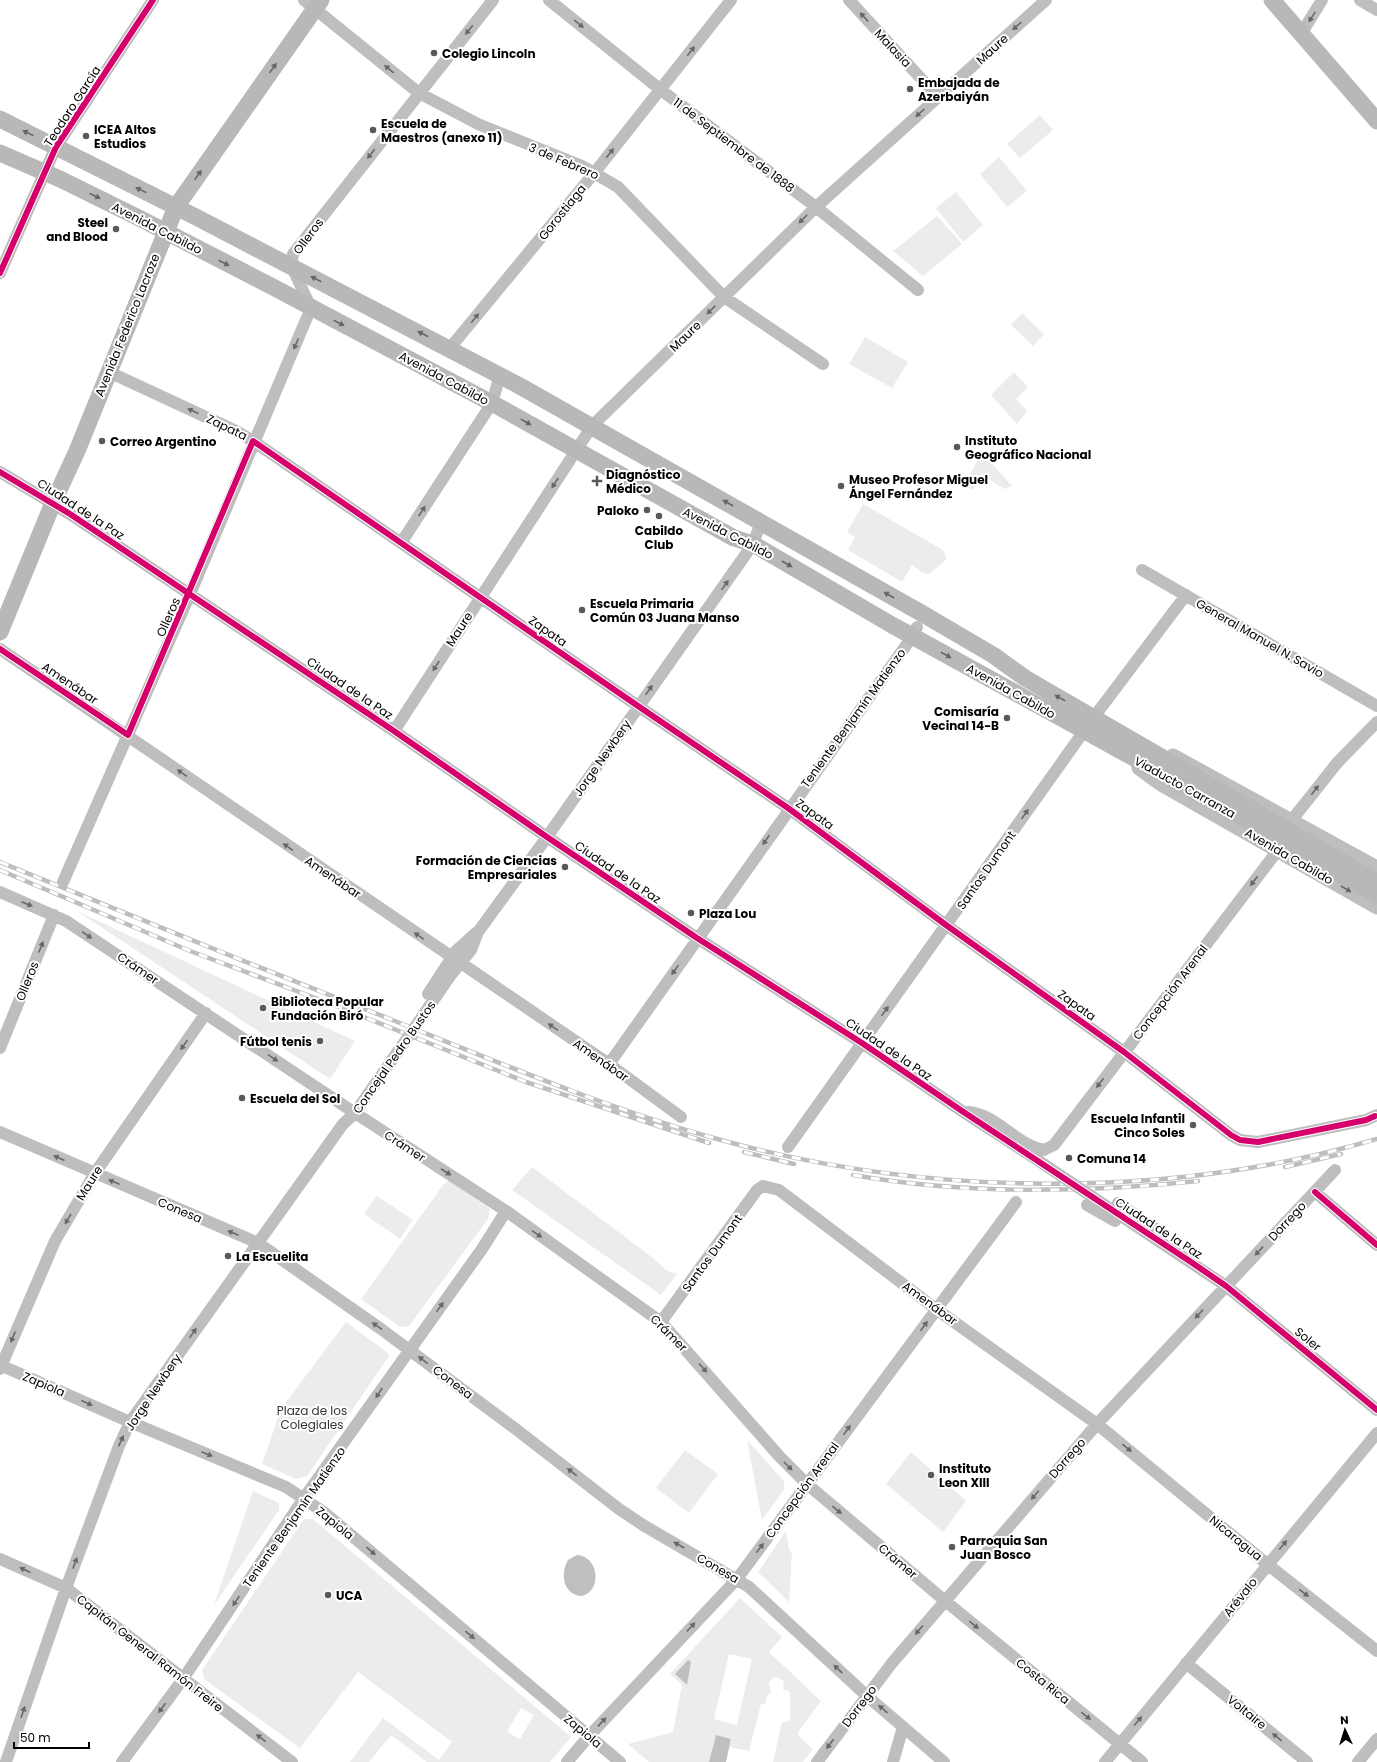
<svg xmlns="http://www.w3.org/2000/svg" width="1377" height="1762" font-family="Poppins,sans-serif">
<rect width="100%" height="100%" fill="#fff"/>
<path fill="#ececec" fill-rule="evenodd" d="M1040 115 1053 130 1020 158 1007 144Z
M999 157 1027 191 1007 207 980 174Z
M956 192 983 225 963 242 936 208Z
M937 216 962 244 923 276 893 251Z
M1022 313 1044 334 1033 346 1011 325Z
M865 337 908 362 892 388 849 364Z
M1014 372 1028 387 1016 399 1027 411 1017 424 991 395Z
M981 454 984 455 1012 486 1005 489 982 475 973 490 964 485Z
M863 504 943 550 947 559 929 574 923 573 912 565 902 582 848 550 855 537 847 532Z
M77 911 355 1041 330 1079Z
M532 1167 653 1258 666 1270 677 1274 661 1295 512 1190Z
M449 1180 490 1209 488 1219 409 1326 400 1327 361 1299 444 1184Z
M377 1196 413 1220 400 1239 364 1214Z
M346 1322 388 1353 389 1356 307 1476 296 1479 262 1464 281 1409Z
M747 1440 784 1481V1490L762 1520Z
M685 1450 718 1474 689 1513 656 1488Z
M911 1452 966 1501 943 1532 886 1484Z
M253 1491 279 1503V1510L214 1605Z
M304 1519H313L571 1737 550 1762H427L391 1735 369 1762H350L383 1718 439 1760 452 1742 358 1672 300 1748 204 1679 202 1670ZM521 1708 534 1715 520 1739 507 1732Z
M786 1531 789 1550 792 1553 789 1602 758 1572Z
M740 1598 782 1637 769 1652 821 1701 797 1734 813 1749 803 1762H773L782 1722 790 1721V1693L788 1690H783L784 1681 776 1677 772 1678 769 1683 771 1692 767 1696 765 1704H761L749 1751 729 1747 731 1739 716 1735 709 1762H649L628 1744 673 1732 682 1685 670 1674ZM729 1654 752 1659 737 1725 714 1719Z"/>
<path fill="#bfbfbf" d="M577 1555C599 1556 603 1592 581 1596 563 1594 560 1574 568 1560Z
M688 1660 691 1662 687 1685 675 1674Z
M716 1735 731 1739 726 1762H709Z"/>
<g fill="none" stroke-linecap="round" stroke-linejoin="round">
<path stroke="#bebebe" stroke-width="12" d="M304 0 419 93 478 124 582 166 618 187 724 297 823 364
M549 0 661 90 816 207 918 290
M849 0 938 97
M1360 0 1377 10
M1301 34 1322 0
M0 273 56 147 153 0
M450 348 595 172 731 0
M109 372 236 431 253 441 638 706 788 808 946 925 1124 1052 1231 1135 1240 1140 1258 1142 1366 1120 1377 1115
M0 472 70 514 394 731 547 837 697 938 862 1043 962 1111 1039 1161
M401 543 492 403 500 375
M1142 570 1377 706
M0 649 452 957 455 962 450 975
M394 731 592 426 816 207 1046 0
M1291 821 1337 763 1377 722
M63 882 190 594 311 308 291 265 293 254 493 0
M0 892 66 921 349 1109
M461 963 609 1064 681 1117
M428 994 456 951 477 932
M422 1017 450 976 471 950 478 932 547 837 753 544 761 522
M0 1048 54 915
M609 1064 912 637 917 627
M969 1112C998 1115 1016 1145 1044 1150L1054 1145 1278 850
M355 1113 506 1211 661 1322 780 1457 807 1484 944 1600 1142 1762
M0 1132 258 1243 381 1329 517 1430 619 1509 643 1525 749 1587 867 1696 944 1762
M788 1147 1094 717 1186 595
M1315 1192 1377 1245
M1100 1202 1226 1286 1377 1410
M1118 1203 1160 1232
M1087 1205 1115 1221
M661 1322 757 1190 763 1186 779 1190 936 1309 1097 1424 1267 1564 1377 1651
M0 1365 130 1422 286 1487 325 1513 620 1762
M0 1369 55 1241 95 1173 206 1013
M0 1559 66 1588 292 1762
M1186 1663 1307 1762
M6 1762 66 1588 119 1446 130 1422 343 1124 355 1113 378 1080
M122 1762 183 1679 304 1498 482 1249 506 1211
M567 1762 589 1736 737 1579 1016 1202
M817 1762 892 1663 1097 1424 1335 1170
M893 1762 903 1727
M1105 1762 1377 1433
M1358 1762 1377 1739"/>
<path stroke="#bebebe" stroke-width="15" d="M1173 756 1377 868
M1139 768 1161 784 1377 907"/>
<path stroke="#b8b8b8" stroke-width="17" d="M1272 0 1377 121
M0 119 196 217 518 385 923 614 993 655 1025 678 1377 882
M0 153 60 179 143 220 273 287 501 408 734 538 753 544 892 625 1214 802 1377 895
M0 632 53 503 77 451 176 207 321 0"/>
<defs>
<path id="rail" d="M0 862C131 916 263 969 395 1021 502 1064 609 1109 721 1140 927 1197 1170 1200 1377 1139
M0 870 190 951 334 1005 526 1082 709 1143
M744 1152 794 1164
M1285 1167 1341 1154
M853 1175C967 1195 1083 1193 1198 1181"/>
</defs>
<use href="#rail" stroke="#bebebe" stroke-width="4.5"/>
<use href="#rail" stroke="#fff" stroke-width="3" stroke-dasharray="9" stroke-linecap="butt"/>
<path stroke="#bebebe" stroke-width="12" d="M378 1080 422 1017
M1039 1161 1100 1202"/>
<defs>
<path id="cycleway" d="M0 273 56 147 153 0
M0 472 70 514 394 731 547 837 697 938 862 1043 962 1111 1191 1262 1226 1286 1377 1410
M0 649 128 735 253 441 638 706 788 808 946 925 1124 1052 1231 1135 1240 1140 1258 1142 1366 1120 1375 1116
M1315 1192 1377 1245"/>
</defs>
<use href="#cycleway" stroke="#fff" stroke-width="8"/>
<use href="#cycleway" stroke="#d6006c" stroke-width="6"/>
</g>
<defs><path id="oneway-solid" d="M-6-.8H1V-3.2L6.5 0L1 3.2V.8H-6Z"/></defs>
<g fill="#686868">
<use href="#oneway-solid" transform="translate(864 17) rotate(-133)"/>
<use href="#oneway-solid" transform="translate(1312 17) rotate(122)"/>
<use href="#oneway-solid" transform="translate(579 24) rotate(39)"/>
<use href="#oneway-solid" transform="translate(1017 26) rotate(138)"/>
<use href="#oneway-solid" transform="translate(469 30) rotate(129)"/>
<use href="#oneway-solid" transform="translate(691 51) rotate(-52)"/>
<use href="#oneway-solid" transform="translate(389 69) rotate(-141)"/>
<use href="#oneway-solid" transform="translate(920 113) rotate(138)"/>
<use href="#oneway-solid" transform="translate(610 153) rotate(-51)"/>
<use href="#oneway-solid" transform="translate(371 154) rotate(128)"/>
<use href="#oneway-solid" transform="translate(803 219) rotate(135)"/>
<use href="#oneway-solid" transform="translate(711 310) rotate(136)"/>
<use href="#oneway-solid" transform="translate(475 318) rotate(-51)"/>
<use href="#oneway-solid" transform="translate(296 344) rotate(114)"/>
<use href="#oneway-solid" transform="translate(193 411) rotate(-155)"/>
<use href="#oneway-solid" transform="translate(555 483) rotate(123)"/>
<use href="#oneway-solid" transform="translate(422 511) rotate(-57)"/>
<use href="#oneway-solid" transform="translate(725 585) rotate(-55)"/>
<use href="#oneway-solid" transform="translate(436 666) rotate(123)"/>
<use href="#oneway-solid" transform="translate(649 690) rotate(-55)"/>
<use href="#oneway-solid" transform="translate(182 773) rotate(-145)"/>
<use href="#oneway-solid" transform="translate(1315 790) rotate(-52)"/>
<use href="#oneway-solid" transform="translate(1025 814) rotate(-55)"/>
<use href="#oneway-solid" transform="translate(766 840) rotate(125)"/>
<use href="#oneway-solid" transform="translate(288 847) rotate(-145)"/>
<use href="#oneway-solid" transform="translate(1254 881) rotate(127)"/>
<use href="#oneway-solid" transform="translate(1346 889) rotate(30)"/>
<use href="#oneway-solid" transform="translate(27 904) rotate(23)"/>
<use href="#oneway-solid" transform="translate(87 935) rotate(34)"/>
<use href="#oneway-solid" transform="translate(419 936) rotate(-146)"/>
<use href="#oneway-solid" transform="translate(41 947) rotate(-68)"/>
<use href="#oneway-solid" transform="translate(675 970) rotate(125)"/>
<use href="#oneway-solid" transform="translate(885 1011) rotate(-54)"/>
<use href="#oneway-solid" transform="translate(553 1027) rotate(-146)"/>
<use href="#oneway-solid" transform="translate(184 1045) rotate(125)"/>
<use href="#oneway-solid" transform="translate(273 1058) rotate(34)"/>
<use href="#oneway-solid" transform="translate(1100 1083) rotate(127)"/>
<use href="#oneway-solid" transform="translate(59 1158) rotate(-156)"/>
<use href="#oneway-solid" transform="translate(446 1172) rotate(33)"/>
<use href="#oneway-solid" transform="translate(114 1182) rotate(-157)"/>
<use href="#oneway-solid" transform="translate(68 1219) rotate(121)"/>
<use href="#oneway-solid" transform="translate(233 1233) rotate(-157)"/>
<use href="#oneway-solid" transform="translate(537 1234) rotate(35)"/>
<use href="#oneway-solid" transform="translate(1259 1251) rotate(133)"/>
<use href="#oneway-solid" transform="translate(440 1307) rotate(-54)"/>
<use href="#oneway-solid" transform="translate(1199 1314) rotate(133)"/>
<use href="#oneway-solid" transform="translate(377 1326) rotate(-145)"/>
<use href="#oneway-solid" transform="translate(924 1326) rotate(-54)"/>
<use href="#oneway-solid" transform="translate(193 1333) rotate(-55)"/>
<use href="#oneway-solid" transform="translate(13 1337) rotate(113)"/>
<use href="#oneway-solid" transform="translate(423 1360) rotate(-143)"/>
<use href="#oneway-solid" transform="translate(703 1368) rotate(48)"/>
<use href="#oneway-solid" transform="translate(379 1393) rotate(123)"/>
<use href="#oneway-solid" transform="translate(87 1403) rotate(24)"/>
<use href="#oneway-solid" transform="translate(847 1430) rotate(-54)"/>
<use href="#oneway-solid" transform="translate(121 1441) rotate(-65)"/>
<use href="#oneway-solid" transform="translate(1127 1448) rotate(39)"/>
<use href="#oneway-solid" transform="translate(207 1454) rotate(23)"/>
<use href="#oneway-solid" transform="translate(788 1466) rotate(45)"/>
<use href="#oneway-solid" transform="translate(572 1472) rotate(-142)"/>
<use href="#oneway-solid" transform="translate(1035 1495) rotate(131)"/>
<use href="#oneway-solid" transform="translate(837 1510) rotate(40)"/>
<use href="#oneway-solid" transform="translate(679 1545) rotate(-150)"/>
<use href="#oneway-solid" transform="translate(1283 1545) rotate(-50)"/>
<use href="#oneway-solid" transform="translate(760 1548) rotate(-53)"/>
<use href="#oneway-solid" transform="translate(371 1551) rotate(40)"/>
<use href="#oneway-solid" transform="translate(75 1563) rotate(-70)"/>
<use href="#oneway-solid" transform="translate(25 1570) rotate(-156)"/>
<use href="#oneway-solid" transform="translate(1304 1593) rotate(38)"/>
<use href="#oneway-solid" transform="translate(236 1601) rotate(124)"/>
<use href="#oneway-solid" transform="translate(974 1625) rotate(39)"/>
<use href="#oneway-solid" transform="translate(691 1627) rotate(-47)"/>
<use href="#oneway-solid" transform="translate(919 1630) rotate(130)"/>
<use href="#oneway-solid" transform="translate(470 1635) rotate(40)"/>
<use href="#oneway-solid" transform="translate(838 1669) rotate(-137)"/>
<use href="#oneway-solid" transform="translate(162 1708) rotate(126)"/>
<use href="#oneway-solid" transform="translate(883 1709) rotate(-140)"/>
<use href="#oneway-solid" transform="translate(23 1712) rotate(-71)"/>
<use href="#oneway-solid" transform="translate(1086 1716) rotate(39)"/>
<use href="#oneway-solid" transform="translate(1138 1721) rotate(-50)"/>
<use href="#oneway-solid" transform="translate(602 1722) rotate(-47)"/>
<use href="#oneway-solid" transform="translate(1277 1737) rotate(-141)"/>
<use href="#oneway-solid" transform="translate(261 1738) rotate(-142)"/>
<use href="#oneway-solid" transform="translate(830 1744) rotate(127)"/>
</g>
<g fill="#656565">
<use href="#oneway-solid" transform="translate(273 68) rotate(-55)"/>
<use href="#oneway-solid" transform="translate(28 133) rotate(-154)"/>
<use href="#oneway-solid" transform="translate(198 175) rotate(-55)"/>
<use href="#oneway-solid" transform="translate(141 190) rotate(-154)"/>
<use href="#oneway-solid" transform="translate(95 196) rotate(26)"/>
<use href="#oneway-solid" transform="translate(224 263) rotate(27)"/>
<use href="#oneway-solid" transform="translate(316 279) rotate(-152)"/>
<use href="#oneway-solid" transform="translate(339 323) rotate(28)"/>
<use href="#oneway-solid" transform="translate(423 334) rotate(-153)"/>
<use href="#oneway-solid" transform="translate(526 422) rotate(29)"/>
<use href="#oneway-solid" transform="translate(728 503) rotate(-150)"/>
<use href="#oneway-solid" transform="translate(787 564) rotate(30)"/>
<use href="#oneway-solid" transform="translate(889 595) rotate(-150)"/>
<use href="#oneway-solid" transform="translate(946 655) rotate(29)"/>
<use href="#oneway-solid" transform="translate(1060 698) rotate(-151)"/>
</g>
<g fill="#595959" stroke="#fff" stroke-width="1.5">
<circle cx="434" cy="53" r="4"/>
<circle cx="910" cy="89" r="4"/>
<circle cx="373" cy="130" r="4"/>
<circle cx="86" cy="136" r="4"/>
<circle cx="116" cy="229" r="4"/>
<circle cx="102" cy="441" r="4"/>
<circle cx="957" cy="447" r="4"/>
<path d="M595 475h4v4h4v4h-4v4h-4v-4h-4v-4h4z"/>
<circle cx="841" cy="486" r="4"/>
<circle cx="647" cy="510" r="4"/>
<circle cx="659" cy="516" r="4"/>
<circle cx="582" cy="610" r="4"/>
<circle cx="1007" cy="718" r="4"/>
<circle cx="565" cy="867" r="4"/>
<circle cx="691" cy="913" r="4"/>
<circle cx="263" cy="1008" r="4"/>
<circle cx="320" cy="1041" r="4"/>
<circle cx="242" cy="1098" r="4"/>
<circle cx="1193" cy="1125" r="4"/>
<circle cx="1069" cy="1158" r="4"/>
<circle cx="228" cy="1256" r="4"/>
<circle cx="931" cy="1475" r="4"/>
<circle cx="952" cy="1547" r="4"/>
<circle cx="328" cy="1595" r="4"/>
</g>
<g text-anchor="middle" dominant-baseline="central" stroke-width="4" stroke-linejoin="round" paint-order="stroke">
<g font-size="12" fill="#000" stroke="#fff">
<text transform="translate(893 48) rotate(47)">Malasia</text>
<text transform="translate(992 49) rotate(-42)">Maure</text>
<text transform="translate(72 106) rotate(-57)">Teodoro García</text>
<text transform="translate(734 145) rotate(37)">11 de Septiembre de 1888</text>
<text transform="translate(564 161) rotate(23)">3 de Febrero</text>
<text transform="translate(562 212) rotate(-51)">Gorostiaga</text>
<text transform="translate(157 228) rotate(27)">Avenida Cabildo</text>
<text transform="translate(308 236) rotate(-53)">Olleros</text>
<text transform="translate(127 325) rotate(-68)">Avenida Federico Lacroze</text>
<text transform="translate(685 336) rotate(-44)">Maure</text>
<text transform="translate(444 378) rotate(28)">Avenida Cabildo</text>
<text transform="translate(227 427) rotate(26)">Zapata</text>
<text transform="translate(81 509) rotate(33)">Ciudad de la Paz</text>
<text transform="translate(728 533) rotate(27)">Avenida Cabildo</text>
<text transform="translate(168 617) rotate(-66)">Olleros</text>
<text transform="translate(459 629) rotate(-57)">Maure</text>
<text transform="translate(548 631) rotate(35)">Zapata</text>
<text transform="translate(1260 638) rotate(30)">General Manuel N. Savio</text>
<text transform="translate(70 683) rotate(34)">Amenábar</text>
<text transform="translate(350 688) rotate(34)">Ciudad de la Paz</text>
<text transform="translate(1011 691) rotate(29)">Avenida Cabildo</text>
<text transform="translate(853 718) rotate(-54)">Teniente Benjamín Matienzo</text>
<text transform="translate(602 758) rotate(-55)">Jorge Newbery</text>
<text transform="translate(1185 787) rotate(29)">Viaducto Carranza</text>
<text transform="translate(815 814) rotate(36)">Zapata</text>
<text transform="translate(1289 856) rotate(30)">Avenida Cabildo</text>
<text transform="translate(986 870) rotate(-55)">Santos Dumont</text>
<text transform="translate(618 872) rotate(34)">Ciudad de la Paz</text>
<text transform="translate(333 877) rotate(34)">Amenábar</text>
<text transform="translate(138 968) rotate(34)">Crámer</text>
<text transform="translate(27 981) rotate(-68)">Olleros</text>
<text transform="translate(1170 992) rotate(-53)">Concepción Arenal</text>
<text transform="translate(1077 1005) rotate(36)">Zapata</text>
<text transform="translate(889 1049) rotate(34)">Ciudad de la Paz</text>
<text transform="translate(394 1057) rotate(-55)">Concejal Pedro Bustos</text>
<text transform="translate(601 1060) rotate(35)">Amenábar</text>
<text transform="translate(405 1146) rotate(33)">Crámer</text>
<text transform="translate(89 1183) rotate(-58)">Maure</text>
<text transform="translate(180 1210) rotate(23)">Conesa</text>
<text transform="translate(1287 1221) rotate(-47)">Dorrego</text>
<text transform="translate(1159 1228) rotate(33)">Ciudad de la Paz</text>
<text transform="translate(712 1253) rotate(-54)">Santos Dumont</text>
<text transform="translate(930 1303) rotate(36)">Amenábar</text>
<text transform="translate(669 1333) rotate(45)">Crámer</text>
<text transform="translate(1308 1339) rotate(39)">Soler</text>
<text transform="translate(453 1382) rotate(37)">Conesa</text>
<text transform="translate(44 1384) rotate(23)">Zapiola</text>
<text transform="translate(153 1392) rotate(-56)">Jorge Newbery</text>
<text transform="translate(1067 1458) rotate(-49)">Dorrego</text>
<text transform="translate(802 1490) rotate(-54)">Concepción Arenal</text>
<text transform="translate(294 1517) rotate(-55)">Teniente Benjamín Matienzo</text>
<text transform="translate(335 1523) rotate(39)">Zapiola</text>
<text transform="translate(1236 1538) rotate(39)">Nicaragua</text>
<text transform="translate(898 1561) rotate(40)">Crámer</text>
<text transform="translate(718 1568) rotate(30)">Conesa</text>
<text transform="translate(1240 1597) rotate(-51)">Arévalo</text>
<text transform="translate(150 1653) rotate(38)">Capitán General Ramón Freire</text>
<text transform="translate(1043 1681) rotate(39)">Costa Rica</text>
<text transform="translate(859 1706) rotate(-53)">Dorrego</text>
<text transform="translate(1247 1712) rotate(39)">Voltaire</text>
<text transform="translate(583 1731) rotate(40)">Zapiola</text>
</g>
<g font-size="12" font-weight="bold" fill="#000" stroke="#fff" text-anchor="start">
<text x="442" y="53">Colegio Lincoln</text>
<text x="918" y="82">Embajada de<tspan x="918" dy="14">Azerbaiyán</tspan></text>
<text x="381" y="123">Escuela de<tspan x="381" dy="14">Maestros (anexo 11)</tspan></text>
<text x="94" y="129">ICEA Altos<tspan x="94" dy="14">Estudios</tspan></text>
<text x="108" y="222" text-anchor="end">Steel<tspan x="108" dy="14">and Blood</tspan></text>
<text x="965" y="440">Instituto<tspan x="965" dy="14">Geográfico Nacional</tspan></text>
<text x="110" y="441">Correo Argentino</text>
<text x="606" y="474">Diagnóstico<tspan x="606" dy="14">Médico</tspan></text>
<text x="849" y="479">Museo Profesor Miguel<tspan x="849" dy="14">Ángel Fernández</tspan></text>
<text x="639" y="510" text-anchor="end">Paloko</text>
<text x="659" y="530" text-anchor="middle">Cabildo<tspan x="659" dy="14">Club</tspan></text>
<text x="590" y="603">Escuela Primaria<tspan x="590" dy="14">Común 03 Juana Manso</tspan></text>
<text x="999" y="711" text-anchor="end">Comisaría<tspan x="999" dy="14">Vecinal 14-B</tspan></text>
<text x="557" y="860" text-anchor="end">Formación de Ciencias<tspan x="557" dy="14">Empresariales</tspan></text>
<text x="699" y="913">Plaza Lou</text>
<text x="271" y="1001">Biblioteca Popular<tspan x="271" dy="14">Fundación Biró</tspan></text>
<text x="312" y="1041" text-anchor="end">Fútbol tenis</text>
<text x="250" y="1098">Escuela del Sol</text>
<text x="1185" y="1118" text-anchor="end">Escuela Infantil<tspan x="1185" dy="14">Cinco Soles</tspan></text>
<text x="1077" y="1158">Comuna 14</text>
<text x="236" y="1256">La Escuelita</text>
<text x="939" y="1468">Instituto<tspan x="939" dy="14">Leon XIII</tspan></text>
<text x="960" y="1540">Parroquia San<tspan x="960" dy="14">Juan Bosco</tspan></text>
<text x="336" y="1595">UCA</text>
</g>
<g font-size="12" fill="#333" stroke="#fff">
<text x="312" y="1410">Plaza de los<tspan x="312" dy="14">Colegiales</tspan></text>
</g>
</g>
<g transform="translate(1345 1730) rotate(356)" stroke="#ffffff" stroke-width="3" paint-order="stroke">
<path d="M0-3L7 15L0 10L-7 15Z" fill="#000000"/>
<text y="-6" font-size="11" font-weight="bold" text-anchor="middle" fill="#000000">N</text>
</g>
<path d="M14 1742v6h75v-6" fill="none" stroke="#000000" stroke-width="2"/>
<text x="20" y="1742" font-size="12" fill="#000000" stroke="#ffffff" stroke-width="3" paint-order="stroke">50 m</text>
</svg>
